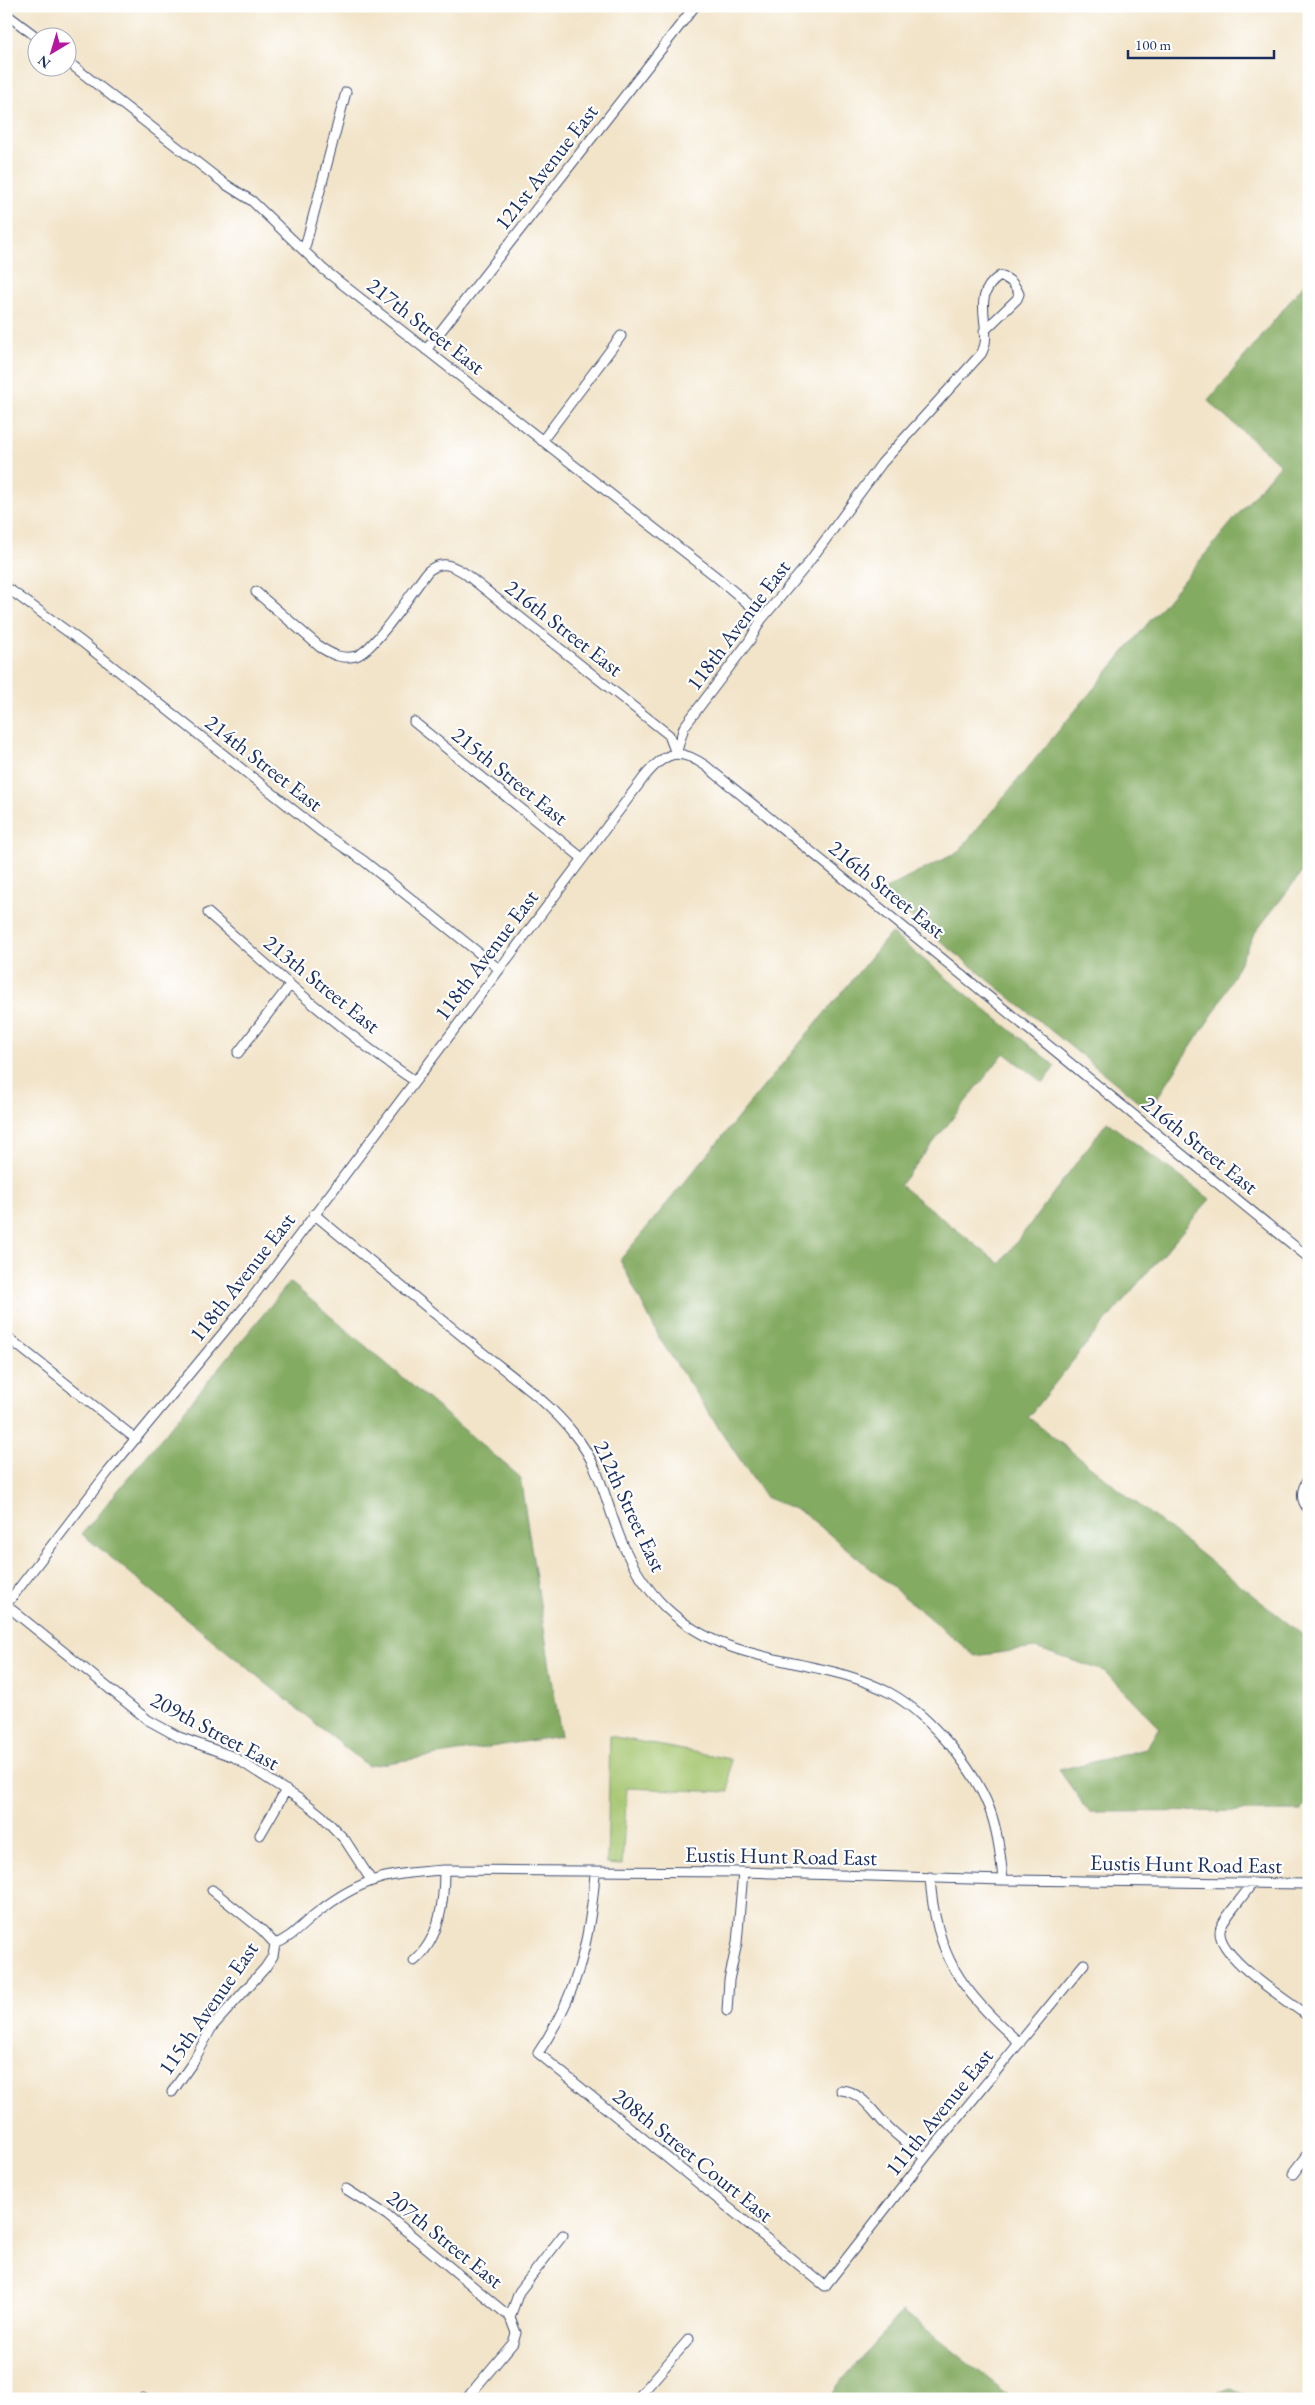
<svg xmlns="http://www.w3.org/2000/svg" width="1315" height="2405" font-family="'EB Garamond',serif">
<rect width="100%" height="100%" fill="#fff"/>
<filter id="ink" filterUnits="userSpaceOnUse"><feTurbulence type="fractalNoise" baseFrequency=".02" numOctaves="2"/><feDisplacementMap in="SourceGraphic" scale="10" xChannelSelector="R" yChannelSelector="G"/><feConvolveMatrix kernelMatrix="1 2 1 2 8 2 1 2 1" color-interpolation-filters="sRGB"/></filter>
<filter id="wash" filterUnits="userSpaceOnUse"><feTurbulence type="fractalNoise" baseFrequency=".0096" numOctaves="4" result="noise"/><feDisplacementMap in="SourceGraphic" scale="20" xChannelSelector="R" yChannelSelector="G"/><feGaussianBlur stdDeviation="1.12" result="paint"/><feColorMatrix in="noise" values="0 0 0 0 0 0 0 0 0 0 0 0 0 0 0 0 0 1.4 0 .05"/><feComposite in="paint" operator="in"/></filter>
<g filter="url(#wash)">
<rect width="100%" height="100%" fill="#f2e4c9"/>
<path fill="#a5c66f" stroke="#607a66" d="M610 1736 730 1759 729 1792 627 1788 622 1865 607 1864Z"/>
<path fill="#84ab62" stroke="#506d60" d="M1309 278V875L1303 871 1254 934 1218 1006 1149 1110 880 892 958 852 1280 464 1208 401Z
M891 933 1055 1066 1043 1083 1004 1053 900 1185 1000 1264 1107 1122 1210 1199 1092 1337 1028 1417 1309 1640V1801L1301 1811 1089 1812 1059 1770 1146 1749 1159 1727 1104 1671 1035 1648 975 1656 804 1513 765 1497 661 1341 620 1260Z
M290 1282 520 1477 561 1736 368 1766 82 1534Z
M903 2311 1014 2399H830L838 2385Z
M1229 2388 1251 2396V2399H1201Z"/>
</g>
<g filter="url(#ink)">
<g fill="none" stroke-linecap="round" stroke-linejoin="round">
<defs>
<path id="street" d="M6 14 38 38
M68 62 225 184 252 201 323 269 714 575 751 606 761 620
M304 251 346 92
M426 350 695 6
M542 441 621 336
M6 587 82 642 320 831 364 861 499 969
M256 592 320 647C331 654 342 660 356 656 374 651 414 589 428 571 441 561 449 564 463 572L669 735 675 751
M414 722 582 858
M676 754 684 727 750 640 761 620 806 566 882 463 981 354C996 330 967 297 1000 276 1011 279 1015 285 1019 294L1017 299 984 331
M208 913C274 971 341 1032 415 1081
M238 1053 290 985
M314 1214C370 1261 427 1307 483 1353 514 1378 549 1402 574 1434 601 1467 605 1501 621 1540 631 1565 646 1588 665 1607 732 1671 815 1653 890 1693 914 1706 933 1726 951 1746 989 1793 998 1821 1003 1880
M6 1336 136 1439
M1309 1478C1301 1489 1299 1499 1309 1510
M6 1605 108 1472 252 1298 645 776C666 751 679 747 706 766L1309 1258
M6 1605 148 1720 179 1737 234 1757 307 1804 322 1816 345 1840 371 1880
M260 1835 286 1790
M595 1873C590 1941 577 1996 538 2053L825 2286 925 2158 1084 1964
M930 1877C935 1955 962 1993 1020 2043
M1252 1883C1243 1898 1228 1912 1221 1927 1210 1953 1290 2002 1309 2017
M212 1890 262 1930 275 1944
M275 1944C292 1938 303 1923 318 1912 363 1877 388 1874 444 1870L743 1872 1003 1880 1309 1884
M414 1961C440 1939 444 1902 444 1870
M727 2011 729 1980 737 1943 743 1872
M841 2090C862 2092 873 2112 886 2125 898 2137 912 2147 925 2158
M172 2092 193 2062 212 2027 265 1968 273 1956 275 1944
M1293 2174 1309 2153
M346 2189 387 2215 510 2317 516 2333 513 2343 466 2399
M510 2317 519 2292 563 2235
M143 2398 144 2399
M637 2399 689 2339"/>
</defs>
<use href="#street" stroke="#3b4a6e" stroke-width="11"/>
<use href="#street" stroke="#fff" stroke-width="9"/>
</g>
</g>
<g text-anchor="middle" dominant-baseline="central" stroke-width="4.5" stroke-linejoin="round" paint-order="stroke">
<g font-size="22" fill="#1b2f5e" stroke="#fff">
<text transform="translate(546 167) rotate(-52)">121st Avenue East</text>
<text transform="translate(426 326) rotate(38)">217th Street East</text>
<text transform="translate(738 625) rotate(-53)">118th Avenue East</text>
<text transform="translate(564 628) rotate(38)">216th Street East</text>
<text transform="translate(264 763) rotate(38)">214th Street East</text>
<text transform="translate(510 776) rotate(39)">215th Street East</text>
<text transform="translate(887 889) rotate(39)">216th Street East</text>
<text transform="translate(486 955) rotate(-53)">118th Avenue East</text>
<text transform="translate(322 984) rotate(39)">213th Street East</text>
<text transform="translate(1200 1145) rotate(39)">216th Street East</text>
<text transform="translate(242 1277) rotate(-52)">118th Avenue East</text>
<text transform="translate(630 1506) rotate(65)">212th Street East</text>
<text transform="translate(215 1731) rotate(28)">209th Street East</text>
<text transform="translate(781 1856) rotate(1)">Eustis Hunt Road East</text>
<text transform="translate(1186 1864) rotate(1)">Eustis Hunt Road East</text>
<text transform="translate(208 2008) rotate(-55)">115th Avenue East</text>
<text transform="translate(939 2112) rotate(-51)">111th Avenue East</text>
<text transform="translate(693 2155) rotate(39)">208th Street Court East</text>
<text transform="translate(445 2239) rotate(39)">207th Street East</text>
</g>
</g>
<rect width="1315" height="2405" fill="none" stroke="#fff" stroke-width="25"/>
<g transform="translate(52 52) rotate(218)"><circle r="24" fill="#ffffff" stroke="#a4acbf"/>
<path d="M0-4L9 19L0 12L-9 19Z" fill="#b5179e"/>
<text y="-8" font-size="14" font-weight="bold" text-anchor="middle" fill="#1b2f5e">N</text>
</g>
<path d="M1128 50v8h146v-8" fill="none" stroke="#1b2f5e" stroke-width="2.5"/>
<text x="1135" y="50" font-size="15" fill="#1b2f5e" stroke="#ffffff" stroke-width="4" paint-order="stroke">100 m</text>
</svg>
